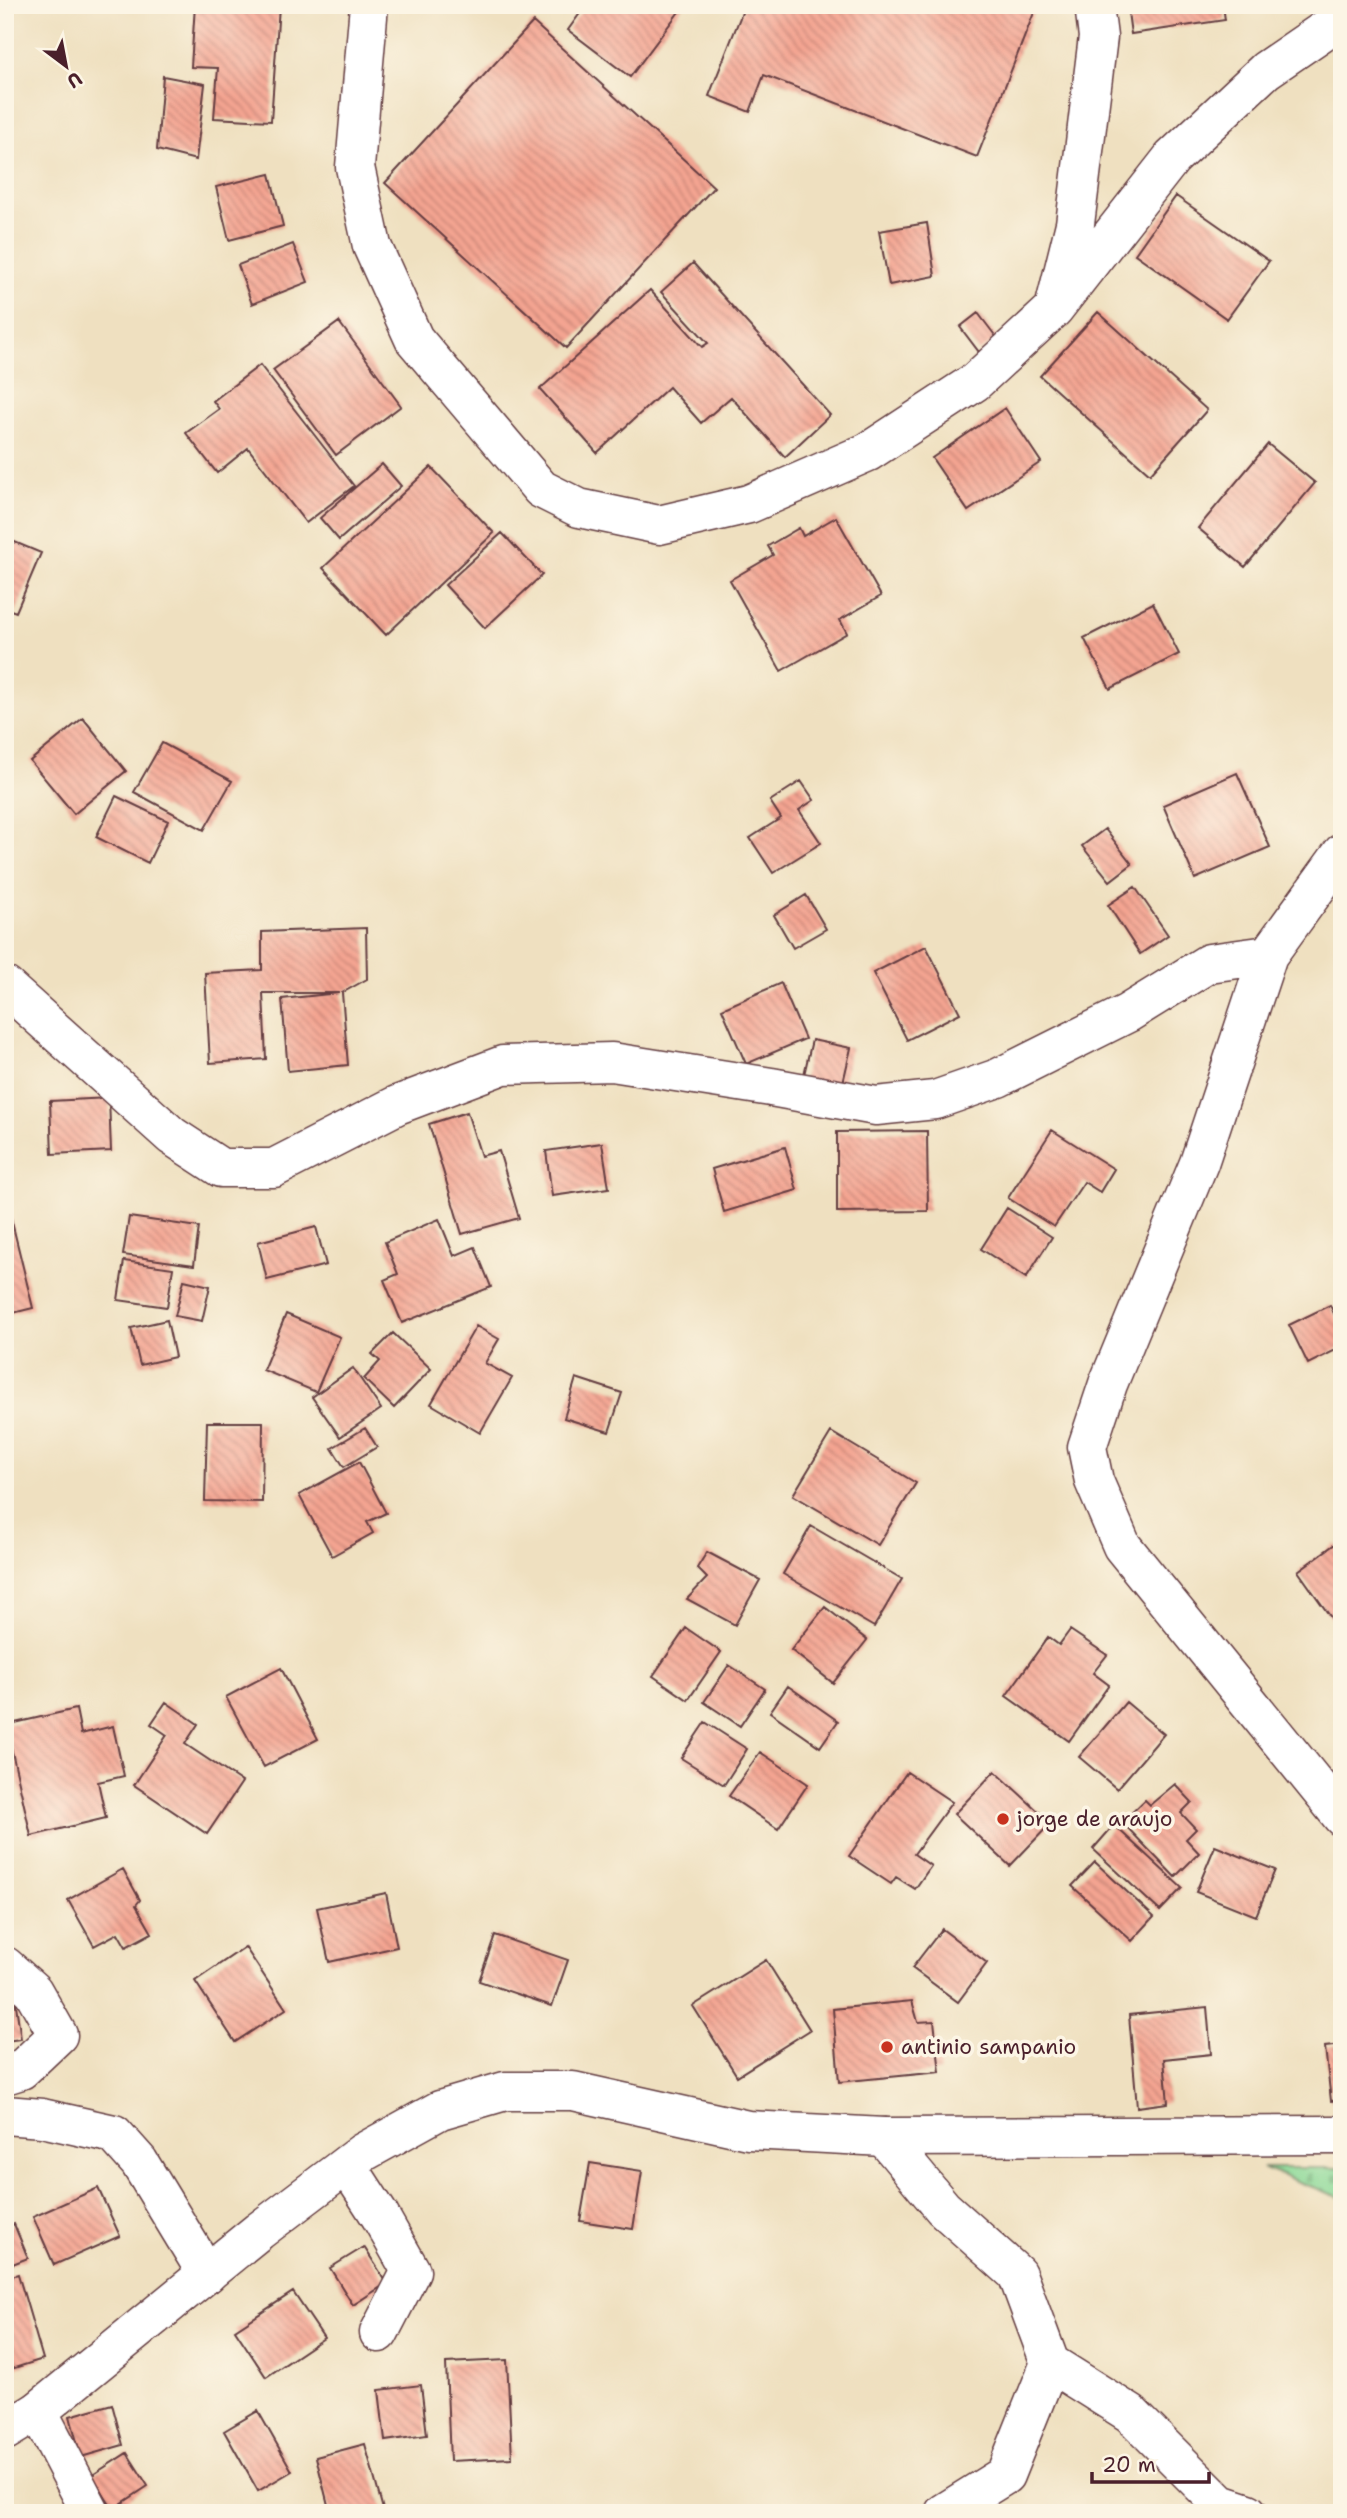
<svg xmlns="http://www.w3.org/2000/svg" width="1347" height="2518" font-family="'Shantell Sans',sans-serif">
<defs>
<pattern id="cemetery-stones" width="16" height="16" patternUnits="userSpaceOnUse" patternTransform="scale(1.75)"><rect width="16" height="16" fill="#8bd997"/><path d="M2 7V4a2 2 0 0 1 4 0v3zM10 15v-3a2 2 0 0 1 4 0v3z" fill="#79ba82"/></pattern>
<pattern id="building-back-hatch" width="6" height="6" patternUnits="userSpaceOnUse" patternTransform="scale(1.75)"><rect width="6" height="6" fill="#f4a491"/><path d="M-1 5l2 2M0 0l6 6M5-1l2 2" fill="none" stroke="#c88577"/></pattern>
</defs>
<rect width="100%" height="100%" fill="#fcf5e5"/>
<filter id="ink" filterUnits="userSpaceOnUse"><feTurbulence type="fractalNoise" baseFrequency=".0143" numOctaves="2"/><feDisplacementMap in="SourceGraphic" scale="14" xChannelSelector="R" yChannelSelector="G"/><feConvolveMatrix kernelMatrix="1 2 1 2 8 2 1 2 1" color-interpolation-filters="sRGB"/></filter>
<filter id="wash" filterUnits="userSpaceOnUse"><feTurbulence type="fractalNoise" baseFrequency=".00686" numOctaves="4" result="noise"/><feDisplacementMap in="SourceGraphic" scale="28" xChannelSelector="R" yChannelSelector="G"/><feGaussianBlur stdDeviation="1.57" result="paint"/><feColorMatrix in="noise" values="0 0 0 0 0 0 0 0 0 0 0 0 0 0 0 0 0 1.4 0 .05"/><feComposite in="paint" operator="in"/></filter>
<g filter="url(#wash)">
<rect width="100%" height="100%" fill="#efe0c0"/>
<path fill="url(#cemetery-stones)" stroke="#6a7c61" stroke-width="2" d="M1262 2168H1342V2198Z"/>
<g id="blocks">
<path fill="url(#building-back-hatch)" d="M195 5 279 6 271 121 214 118 218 68 191 67Z
M586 5H684L630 77 568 30Z
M745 5H1037L977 157 764 75 750 112 709 96Z
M1127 5H1223L1225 20 1131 34Z
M533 22 714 187 566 348 385 183Z
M163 76 205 84 196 160 157 150Z
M270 174 283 226 229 240 216 187Z
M1176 196 1269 261 1227 319 1135 254Z
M927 223 935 276 889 285 879 231Z
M293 244 308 282 252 304 238 265Z
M693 263 830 415 785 457 731 397 701 423 669 387 597 453 540 389 650 290 702 347 708 343 661 292Z
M1098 312 1207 410 1150 474 1040 376Z
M978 313 997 338 979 352 960 327Z
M339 322 401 406 336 455 273 370Z
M260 365 354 486 306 523 248 448 217 473 186 433 219 409 213 401Z
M1005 408 1041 462 968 511 932 458Z
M1268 444 1315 483 1245 567 1198 528Z
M382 464 401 486 339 540 320 518Z
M431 467 494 533 386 635 323 568Z
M836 517 881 596 840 620 847 633 781 671 730 580 773 555 768 546 799 528 803 536Z
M502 533 542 575 485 628 445 585Z
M5 538 41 553 16 612 5 608Z
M1153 603 1179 654 1110 689 1084 638Z
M83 718 126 771 74 814 30 761Z
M162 743 232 781 204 830 134 792Z
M1237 773 1270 847 1195 879 1163 805Z
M801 781 814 800 799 810 821 843 773 873 750 838 781 818 770 801Z
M116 796 168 821 148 863 96 837Z
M1105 829 1132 864 1110 881 1082 846Z
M1135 887 1168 935 1140 954 1108 905Z
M806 895 826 929 793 948 774 915Z
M366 928 367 979 342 993 348 1065 288 1071 282 999 339 993H263L266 1059 210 1063 205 973 262 970V932Z
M926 946 960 1013 907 1040 873 973Z
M781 983 805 1039 746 1064 722 1009Z
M812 1040 851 1048 842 1087 803 1079Z
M109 1098 111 1151 52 1154 50 1101Z
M467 1112 481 1156 499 1151 519 1218 462 1234 429 1124Z
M1052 1130 1114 1169 1100 1192 1084 1182 1054 1227 1008 1198Z
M927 1131 928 1211 837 1212V1132Z
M602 1143 609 1188 552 1196 546 1151Z
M785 1147 797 1190 724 1212 712 1169Z
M1007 1208 1052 1237 1026 1278 981 1249Z
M129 1217 199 1227 194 1265 123 1255Z
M11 1218 33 1308 5 1315V1219Z
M439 1219 454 1256 475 1247 491 1287 402 1323 384 1280 398 1274 385 1242Z
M316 1227 326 1265 267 1280 258 1242Z
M124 1261 173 1268 167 1307 118 1300Z
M184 1280 210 1286 202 1321 175 1316Z
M1330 1305 1342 1330V1347L1308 1364 1289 1325Z
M286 1314 340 1337 316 1392 263 1370Z
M167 1320 175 1357 140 1365 131 1328Z
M476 1326 499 1339 485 1363 512 1378 480 1433 431 1404Z
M393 1333 431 1369 394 1408 364 1379 380 1361 372 1354Z
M353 1368 381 1409 340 1437 312 1397Z
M576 1378 622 1393 609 1432 564 1418Z
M207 1422H263L262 1502 205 1501Z
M365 1428 377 1447 344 1467 332 1448Z
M831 1432 916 1483 878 1545 793 1495Z
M359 1462 386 1513 367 1522 373 1533 332 1556 299 1495Z
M811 1526 902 1579 874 1627 783 1574Z
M1335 1544 1342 1553V1633L1298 1571Z
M707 1552 760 1580 735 1625 687 1599 707 1578 697 1568Z
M825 1607 867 1640 833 1683 791 1650Z
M686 1628 721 1652 688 1700 653 1676Z
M1070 1630 1107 1655 1093 1673 1109 1685 1069 1741 1006 1696 1048 1637 1059 1645Z
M729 1665 765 1689 740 1726 704 1702Z
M281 1668 318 1739 264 1767 226 1697Z
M788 1686 838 1721 820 1747 770 1712Z
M166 1702 198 1724 185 1744 242 1782 207 1834 134 1785 167 1735 151 1724Z
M1126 1702 1164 1734 1117 1789 1079 1757Z
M76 1709 81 1734 113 1726 124 1776 98 1782 106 1818 31 1836 6 1725Z
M705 1722 747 1749 724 1785 681 1758Z
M760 1752 808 1784 778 1829 729 1796Z
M995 1771 1051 1823 1010 1866 954 1814Z
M907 1772 952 1802 914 1854 931 1866 915 1889 896 1877 891 1884 849 1856Z
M1175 1784 1192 1802 1181 1813 1196 1829 1186 1839 1199 1853 1175 1877 1122 1822 1145 1800 1150 1805Z
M1114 1825 1182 1888 1160 1911 1093 1849Z
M1215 1846 1275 1870 1256 1916 1196 1892Z
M1095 1862 1154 1917 1132 1941 1072 1886Z
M123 1869 140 1900 136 1905 152 1933 126 1947 118 1933 94 1946 68 1900Z
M386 1893 397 1947 329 1962 317 1908Z
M942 1929 987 1963 958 2002 912 1968Z
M495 1935 568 1960 552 2006 479 1981Z
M245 1947 286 2009 235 2042 195 1981Z
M766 1960 810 2030 737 2076 693 2006Z
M15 1998 21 2039 5 2041V2000Z
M912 2001 918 2022 934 2021 940 2072 839 2082 833 2009Z
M1207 2007 1211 2054 1164 2059 1168 2103 1137 2107 1129 2015Z
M1342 2045V2100L1331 2101 1325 2047Z
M590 2163 642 2171 633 2229 580 2221Z
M98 2188 120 2236 54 2265 33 2217Z
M14 2224 28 2258 5 2267V2227Z
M364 2247 387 2283 353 2305 330 2268Z
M18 2274 43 2359 5 2371V2278Z
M293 2292 324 2338 266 2377 235 2330Z
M507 2360 512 2458 450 2461 446 2363Z
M421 2385 427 2435 385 2441 379 2390Z
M112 2404 123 2445 81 2457 70 2416Z
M258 2411 292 2471 258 2491 224 2431Z
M365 2444 384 2513H330L316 2457Z
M127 2453 148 2486 113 2509 91 2476Z"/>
</g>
</g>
<g filter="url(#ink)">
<use href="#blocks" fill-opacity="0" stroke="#633c41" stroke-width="2"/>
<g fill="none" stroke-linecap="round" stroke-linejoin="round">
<defs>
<path id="minor" d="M369 5 355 167 372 246 414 339 541 489 579 508 659 525 749 504 868 452 975 382 1054 309
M1094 5 1098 37 1075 224 1054 309 1172 158 1266 70 1342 18
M1342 853 1268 955 1199 1163 1108 1384 1087 1447 1094 1481 1122 1546 1342 1817
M5 986 172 1136 221 1168H274L397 1105 503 1065 612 1062 771 1087 876 1106 935 1100 998 1078 1128 1013 1209 963 1268 955
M5 1966 33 1991 58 2035 21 2070 5 2075
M5 2115 42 2118 114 2134 139 2162 207 2274
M884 2137 943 2208 1017 2274 1050 2363 1131 2414 1221 2504 1248 2513
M347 2165 380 2216 411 2271 379 2333
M38 2411 91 2513
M944 2513 1005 2475 1050 2363"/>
<path id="major" d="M5 2431 38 2411 259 2231 362 2153 440 2110 505 2091H573L748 2130 884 2137 1342 2135"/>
</defs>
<use href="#minor" stroke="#633c41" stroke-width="41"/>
<use href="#major" stroke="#633c41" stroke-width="41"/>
<use href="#minor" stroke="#fff" stroke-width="38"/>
<use href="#major" stroke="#fff" stroke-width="38"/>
</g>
</g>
<g fill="#c8321e" stroke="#fcf5e5" stroke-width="2.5">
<circle cx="1003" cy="1819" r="7"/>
<circle cx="887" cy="2047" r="7"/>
</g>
<g text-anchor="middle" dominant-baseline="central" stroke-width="7" stroke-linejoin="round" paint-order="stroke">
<g font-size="21" fill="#4a1f2b" stroke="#fcf5e5" text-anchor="start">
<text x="1017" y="1819">jorge de araujo</text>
<text x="901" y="2047">antinio sampanio</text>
</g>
</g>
<rect width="1347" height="2518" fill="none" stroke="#fcf5e5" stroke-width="28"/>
<g transform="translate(66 66) rotate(148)" stroke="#fcf5e5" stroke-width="5" paint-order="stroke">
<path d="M0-5L12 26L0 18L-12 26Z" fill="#4a1f2b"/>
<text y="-10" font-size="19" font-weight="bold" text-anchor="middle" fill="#4a1f2b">U</text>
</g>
<path d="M1092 2472v10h117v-10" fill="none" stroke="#4a1f2b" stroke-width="3.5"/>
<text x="1102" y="2472" font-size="21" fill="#4a1f2b" stroke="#fcf5e5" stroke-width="5" paint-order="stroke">20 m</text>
</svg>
